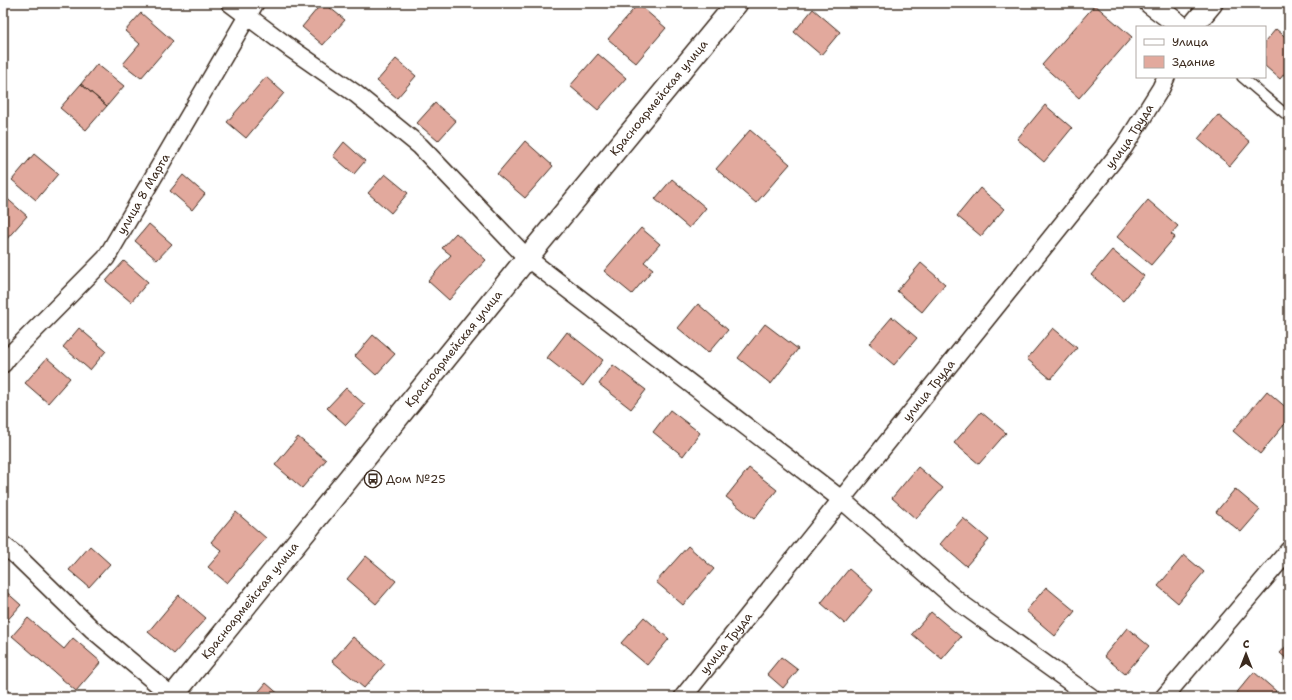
<svg xmlns="http://www.w3.org/2000/svg" width="1292" height="700" font-family="'Shantell Sans',sans-serif">
<rect width="100%" height="100%" fill="#fff"/>
<filter id="ink" filterUnits="userSpaceOnUse"><feTurbulence type="fractalNoise" baseFrequency=".025" numOctaves="2"/><feDisplacementMap in="SourceGraphic" scale="8" xChannelSelector="R" yChannelSelector="G"/><feConvolveMatrix kernelMatrix="1 2 1 2 8 2 1 2 1" color-interpolation-filters="sRGB"/></filter>
<g filter="url(#ink)">
<path fill="#e2a99d" stroke="#3b2a1e" d="M322 3H324L345 20 323 45 302 27Z
M638 4 666 28 636 63 608 39Z
M1095 5 1132 37 1079 98 1042 65Z
M813 9 840 32 821 55 794 32Z
M141 13 173 41 141 78 123 64 140 44 125 31Z
M1276 29 1289 40V68L1280 79 1265 66V42Z
M598 54 626 78 598 110 570 86Z
M396 59 416 76 397 98 377 81Z
M97 64 124 86 107 106 81 84Z
M266 77 284 93 246 138 227 122Z
M81 84 107 106 86 130 60 108Z
M435 103 456 121 438 141 417 123Z
M1045 105 1072 128 1044 162 1017 139Z
M1218 115 1250 142 1230 166 1198 139Z
M750 130 790 164 756 203 716 169Z
M525 141 553 166 525 198 497 174Z
M344 142 365 161 354 174 333 156Z
M34 154 58 174 36 200 12 180Z
M385 174 408 193 391 213 368 193Z
M183 175 205 194 192 210 170 191Z
M672 179 706 208 689 228 655 199Z
M980 188 1004 209 981 236 957 216Z
M3 195 27 216 5 241 3 239Z
M1148 200 1178 226 1171 234 1175 237 1151 265 1117 237Z
M1289 202V211L1285 207Z
M149 224 172 244 157 260 135 241Z
M641 228 660 244 644 262 653 269 632 294 604 271Z
M456 233 486 260 449 300 428 281 451 255 442 248Z
M1112 250 1144 276 1123 301 1091 275Z
M124 261 148 282 131 302 106 281Z
M921 263 945 284 922 312 897 291Z
M698 304 728 330 708 353 678 328Z
M892 317 917 338 894 365 869 344Z
M765 324 798 349 771 384 738 358Z
M79 328 106 351 90 370 63 347Z
M1053 328 1077 348 1051 379 1027 359Z
M567 332 603 360 583 386 547 358Z
M373 335 395 354 376 375 355 356Z
M47 358 70 378 48 403 25 383Z
M613 365 646 390 631 409 599 384Z
M346 388 365 405 346 425 327 408Z
M1267 391 1289 410V419L1260 454 1233 431Z
M670 410 700 433 683 456 653 432Z
M981 412 1006 433 979 464 954 443Z
M298 437 326 460 302 488 275 465Z
M918 467 943 488 916 519 892 498Z
M749 468 777 490 754 519 726 497Z
M1235 489 1260 510 1241 532 1216 512Z
M236 512 266 538 227 583 208 567 222 551 211 542Z
M963 518 989 540 966 566 940 544Z
M90 546 110 564 89 587 69 570Z
M688 546 714 569 683 605 656 582Z
M1184 555 1204 572 1178 603 1158 586Z
M366 556 396 581 376 604 347 579Z
M849 569 873 590 845 624 821 603Z
M1046 587 1075 611 1055 636 1026 611Z
M3 589 21 605 3 625Z
M179 595 206 618 174 654 148 632Z
M931 612 961 637 942 659 912 634Z
M644 617 669 639 647 665 621 643Z
M28 618 64 649 73 638 101 662 76 691 12 636Z
M1127 628 1149 646 1125 674 1104 656Z
M353 637 385 664 364 688 332 661Z
M1289 643V661L1280 653Z
M781 657 798 670 783 688 767 674Z
M1254 672 1276 691 1271 697H1233Z
M266 683 282 697H254Z"/>
<g fill="none" stroke-linecap="round" stroke-linejoin="round">
<defs>
<path id="service" d="M1242 77 1289 117"/>
<g id="minor">
<path d="M230 3 290 48 356 94 420 146 527 258 842 500 959 602 1091 697"/>
<path id="s1" d="M3 364 9 356 106 258 255 3"/>
<path d="M3 545 18 557 92 629 173 697"/>
<path id="s2" d="M683 697 1124 147 1161 88 1166 77"/>
<path d="M1164 697 1289 550"/>
</g>
<g id="tertiary">
<path d="M1150 3 1182 27"/>
<path d="M1192 27 1212 3"/>
<path id="s3" d="M172 697 527 258 737 3"/>
</g>
</defs>
<use href="#service" stroke="#3b2a1e" stroke-width="12"/>
<use href="#minor" stroke="#3b2a1e" stroke-width="20"/>
<use href="#tertiary" stroke="#3b2a1e" stroke-width="24"/>
<use href="#service" stroke="#fff" stroke-width="9"/>
<use href="#minor" stroke="#fff" stroke-width="17"/>
<use href="#tertiary" stroke="#fff" stroke-width="21"/>
</g>
</g>
<defs>
<symbol id="bus-ring" viewBox="-11 -11 22 22"><circle r="9.5" fill="#fff" stroke="#3b2a1e" stroke-width="1.5"/><path d="M-5-6H5V4H4V6H2V4H-2V6H-4V4H-5ZM-3.5-4V0h7V-4ZM-3.5 1.2v1.5H-2V1.2ZM2 1.2v1.5H3.5V1.2Z" fill="#3b2a1e"/></symbol>
</defs>
<g fill-rule="evenodd">
<use href="#bus-ring" x="363" y="469" width="20" height="20"/>
</g>
<g text-anchor="middle" dominant-baseline="central" stroke-width="3.5" stroke-linejoin="round" paint-order="stroke">
<g font-size="12" fill="#3b2a1e" stroke="#fff">
<text stroke="none"><textPath href="#s3" startOffset="772">Красноармейская улица</textPath></text>
<text stroke="none"><textPath href="#s2" startOffset="717">улица Труда</textPath></text>
<text stroke="none"><textPath href="#s1" startOffset="222">улица 8 Марта</textPath></text>
<text stroke="none"><textPath href="#s3" startOffset="448">Красноармейская улица</textPath></text>
<text stroke="none"><textPath href="#s2" startOffset="393">улица Труда</textPath></text>
<text stroke="none"><textPath href="#s3" startOffset="124">Красноармейская улица</textPath></text>
<text stroke="none"><textPath href="#s2" startOffset="69">улица Труда</textPath></text>
</g>
<g font-size="12" fill="#3b2a1e" stroke="#fff" text-anchor="start">
<text x="386" y="479">Дом №25</text>
</g>
</g>
<rect width="1292" height="700" fill="none" stroke="#fff" stroke-width="16"/>
<rect x="8" y="8" width="1276" height="684" fill="none" stroke="#3b2a1e" stroke-width="1.5" filter="url(#ink)"/>
<rect x="1136" y="26" width="130" height="52" fill="#ffffff" stroke="#b1aaa5"/>
<rect x="1144" y="39" width="20" height="6" fill="#ffffff" stroke="#b1aaa5"/>
<text x="1172" y="46" font-size="12" fill="#3b2a1e">Улица</text>
<rect x="1144" y="56" width="20" height="12" fill="#e2a99d" stroke="#b1aaa5"/>
<text x="1172" y="66" font-size="12" fill="#3b2a1e">Здание</text>
<g transform="translate(1246 654)" stroke="#ffffff" stroke-width="3" paint-order="stroke">
<path d="M0-3L7 15L0 10L-7 15Z" fill="#3b2a1e"/>
<text y="-6" font-size="11" font-weight="bold" text-anchor="middle" fill="#3b2a1e">С</text>
</g>
</svg>
